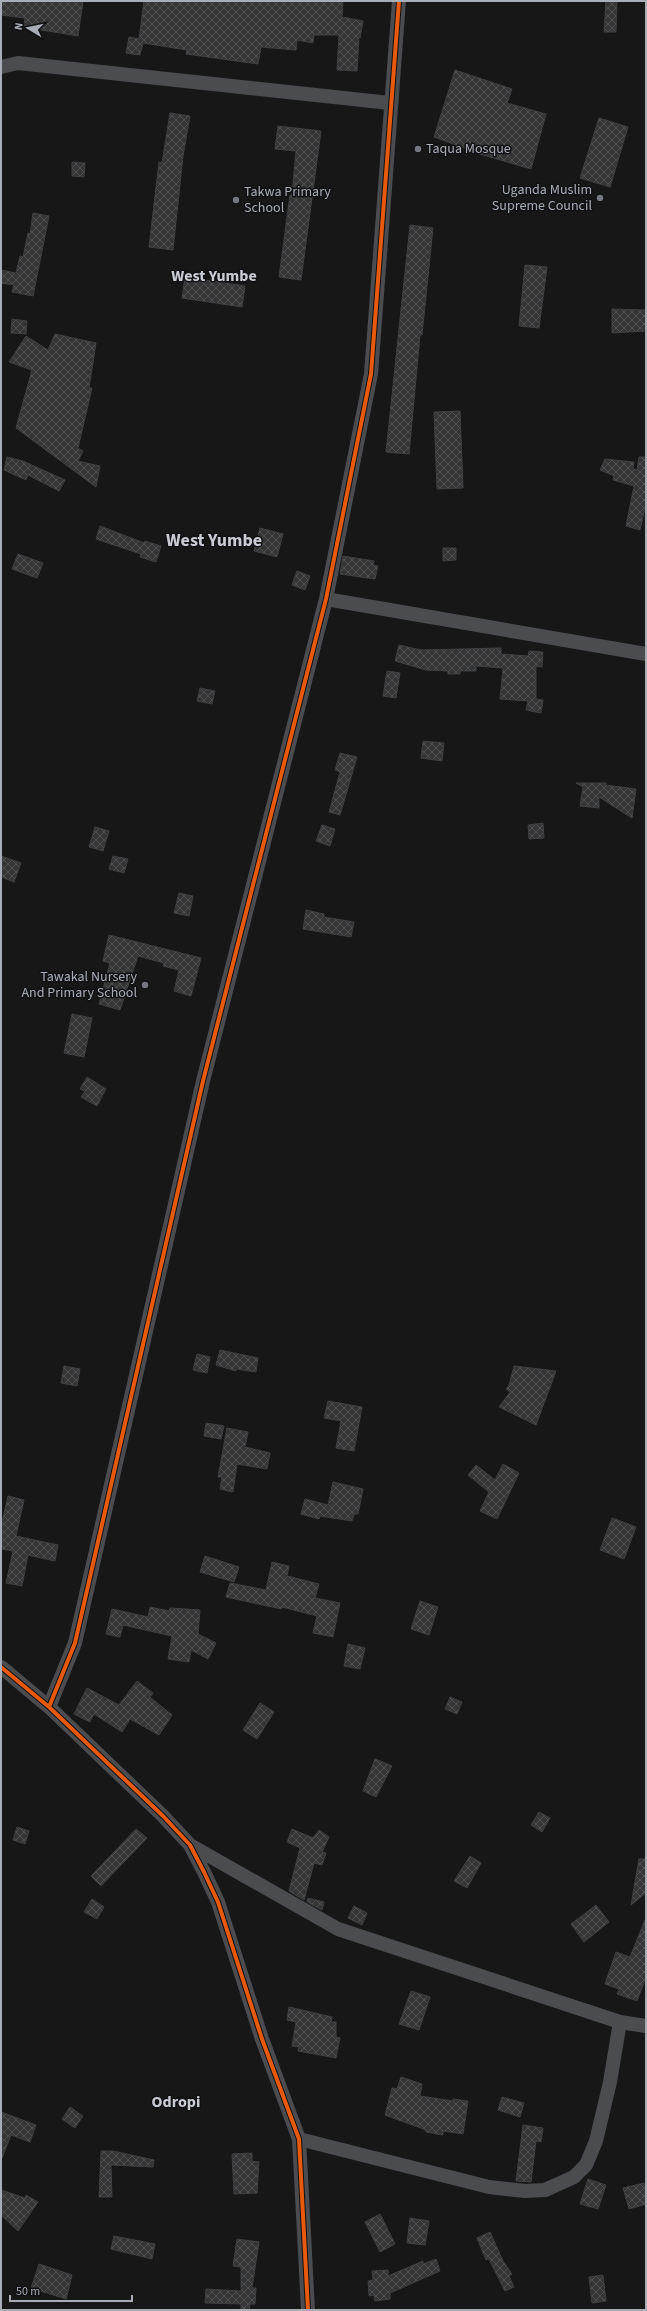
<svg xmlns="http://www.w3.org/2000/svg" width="647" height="2311" font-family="'Source Sans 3',sans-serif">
<defs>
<pattern id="building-cross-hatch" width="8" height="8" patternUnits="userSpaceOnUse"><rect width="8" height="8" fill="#353536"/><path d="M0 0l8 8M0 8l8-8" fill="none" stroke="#4f5051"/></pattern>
</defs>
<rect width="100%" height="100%" fill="#171717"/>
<path fill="url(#building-cross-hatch)" stroke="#3f4043" d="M1 1H83L78 36 24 27 25 18 1 15Z
M144 1H343L342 17 363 21 360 38 359 37 357 71 337 70 339 35H314L313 43 297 40 296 50 261 47 258 64 186 54 187 50 143 43 140 55 126 53 129 37 139 39Z
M606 1H617L616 32H604Z
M455 70 512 89 507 103 546 114 531 169 483 155 434 137Z
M170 113 190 116 183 156 173 250 149 247 159 162 162 163Z
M599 118 628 127 610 187 580 178Z
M278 126 321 131 301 280 279 277 290 195H292L296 151 275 149Z
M72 162 85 163 84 177 72 176Z
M33 213 49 216 33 296 12 292 14 285 1 283V270L16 273 20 256 23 257 28 233 30 234Z
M410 225 433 228 422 335H420L409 454 386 452Z
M525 265 547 267 539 328 519 326Z
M185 277 245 286 242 307 182 298Z
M612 309 646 310V331L612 333Z
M12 319 27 321 26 334 11 333Z
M55 334 96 343 89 388H92L78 448 83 451 78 461 100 466 96 487 16 428 32 370 9 362 26 336 48 350Z
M460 411 463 488 437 489 434 412Z
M7 457 23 461 65 480 59 491 28 475 26 480 4 470Z
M639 457H646V503L640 530 626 526 634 486 613 480 614 476 600 470 605 459 634 462 633 469 637 470Z
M100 526 144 543 145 541 161 546 156 562 140 557 141 554 96 539Z
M260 528 283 534 277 557 254 551Z
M443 548H456V560L443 561Z
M18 554 43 563 37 578 12 569Z
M343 556 374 561 373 565 378 566 375 579 340 574Z
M297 571 310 576 305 590 292 585Z
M399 645 421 650 501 648V654L528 656 529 651 543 652 542 667 536 666V699L543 700 541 713 526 710 528 701 500 699 503 668 476 666V671H460V674H448V671L426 670 395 661Z
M387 671 400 673 396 698 383 696Z
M200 688 215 691 212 704 197 701Z
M423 741 444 743 442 761 421 758Z
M340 753 357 757 340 815 329 812 340 772 335 770Z
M576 783H606V785L636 789 632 818 599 797V808L580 806 583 787Z
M543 823 544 838 529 839 528 825Z
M322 825 335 829 330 846 316 841Z
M95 827 109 831 103 851 89 847Z
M1 856 21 863 14 882 1 877Z
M113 856 128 859 124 873 109 869Z
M179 893 193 896 189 916 174 913Z
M306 910 324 914V917L354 922 351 937 303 929Z
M109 935 201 958 191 996 174 991 179 970 163 966 164 963 138 956 120 1010 99 1004 110 963 103 961Z
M72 1014 92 1018 84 1057 64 1053Z
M87 1077 106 1089 97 1106 81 1097 85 1091 80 1089Z
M220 1350 258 1358 256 1372 236 1369V1371L216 1365Z
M197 1354 210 1357 207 1373 193 1370Z
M64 1366 80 1369 77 1386 61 1383Z
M514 1366 556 1371 536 1425 499 1407 510 1392 506 1389 509 1385Z
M328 1401 362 1407 354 1451 336 1448 341 1421 324 1418Z
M206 1423 224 1426 221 1439 204 1436Z
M227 1428 248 1432 245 1447 270 1453 267 1469 237 1464 233 1492 220 1489 222 1477H218Z
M503 1464 519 1473 497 1519 480 1511 489 1492 468 1475 476 1465 495 1480Z
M333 1482 363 1489 358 1514H354L352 1521 320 1516 319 1519 301 1514 305 1499 328 1505Z
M8 1496 24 1500 16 1536 58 1545 55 1561 28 1555 22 1586 6 1583 13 1551 1 1549V1527Z
M612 1518 636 1527 624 1559 600 1550Z
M205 1556 239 1567 234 1582 200 1572Z
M272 1562 289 1566 287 1576 319 1584 315 1598 340 1603 333 1637 313 1633 317 1616 282 1607 281 1609 226 1597 230 1583 266 1590Z
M420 1601 438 1607 429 1635 411 1629Z
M150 1607 169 1611 170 1608 200 1610 198 1634 216 1643 208 1659 191 1650 189 1662 168 1659 172 1636 123 1625 120 1637 106 1634 112 1609 148 1617Z
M348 1644 365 1648 360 1669 344 1666Z
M137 1681 153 1693 150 1697 172 1715 159 1735 130 1719 122 1732 94 1714 90 1722 74 1714 87 1688 119 1705Z
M450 1697 462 1702 457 1714 445 1709Z
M260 1703 274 1712 257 1739 243 1730Z
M375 1759 392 1766 376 1797 363 1791Z
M539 1812 550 1818 542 1832 531 1825Z
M17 1827 29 1831 25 1844 13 1840Z
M136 1829 147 1838 101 1886 91 1876Z
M292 1829 313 1838 319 1830 329 1837 322 1852 326 1853 322 1865 314 1863 304 1900 289 1891 300 1848 287 1842Z
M470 1856 481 1863 467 1888 454 1881Z
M639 1859H646V1893L631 1905Z
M308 1898 324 1902 322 1910 307 1902Z
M92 1899 104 1907 97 1919 84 1912Z
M596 1905 609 1922 584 1942 571 1924Z
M354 1906 367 1913 362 1925 348 1918Z
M645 1920 646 1977 637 2001 617 1994 619 1989 605 1984 616 1952 630 1957Z
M411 1991 430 1997 419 2030 399 2024Z
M289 2007 332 2017 331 2022H336V2037L340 2038 336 2058 298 2051 299 2047 292 2046 296 2022 287 2020Z
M401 2077 422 2084 420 2096 453 2101V2099L468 2101 463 2134 443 2131V2135L426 2132V2130L385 2115 392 2088 397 2089Z
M502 2097 524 2103 520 2117 498 2110Z
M70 2107 83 2116 75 2128 62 2119Z
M1 2112 36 2125 30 2142 11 2135 2 2158Z
M523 2125 543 2128 541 2142 536 2141 531 2182 516 2181Z
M101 2151H113L154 2160 153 2167 111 2165 112 2197H99Z
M252 2153V2161L259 2162 257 2193 234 2194 232 2154Z
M588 2179 606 2185 598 2209 580 2204Z
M644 2183 646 2204 629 2209 623 2188Z
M1 2190 25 2198 26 2195 38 2202 18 2231 1 2215Z
M380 2214 395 2244 380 2252 365 2222Z
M410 2218 429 2221 425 2245 407 2243Z
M490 2232 503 2261 512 2274 509 2276 514 2287 505 2291 489 2259 486 2260 477 2238Z
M114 2236 155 2244 152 2259 111 2249Z
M237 2239 259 2242 252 2288H256L255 2304H250L249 2310H241V2304L205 2303 206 2289 241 2291V2267L233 2266Z
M436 2259 440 2271 390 2293V2299L375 2301 374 2295 369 2296 368 2281 373 2280 372 2271 388 2270V2276L423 2261V2264Z
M39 2264 72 2275 66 2299 31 2288Z
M603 2275 606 2301 592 2303 589 2277Z"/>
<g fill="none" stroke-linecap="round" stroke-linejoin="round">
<path stroke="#4b4c50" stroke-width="14" d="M1 67 18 63 390 103
M326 599 646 654
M1 1667 49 1707 163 1816 190 1845 204 1872 218 1902 262 2039 299 2139 308 2310
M49 1707 75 1643 203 1081 326 599 371 374 399 1
M190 1845 338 1929 620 2022 646 2026
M299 2139 489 2187 525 2191 545 2190 574 2177 586 2165 596 2141 610 2082 620 2022"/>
<defs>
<path id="cycleway" d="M1 1667 49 1707 163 1816 190 1845 204 1872 218 1902 262 2039 299 2139 308 2310
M49 1707 75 1643 203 1081 326 599 371 374 399 1"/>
</defs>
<use href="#cycleway" stroke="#111113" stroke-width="6"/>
<use href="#cycleway" stroke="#e8590c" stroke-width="4"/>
</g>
<g fill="#757880" stroke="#111113" stroke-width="1.5">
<circle cx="418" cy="149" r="4"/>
<circle cx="600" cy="198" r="4"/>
<circle cx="236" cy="200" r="4"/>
<circle cx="145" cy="985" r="4"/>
</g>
<g text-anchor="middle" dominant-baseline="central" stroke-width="3" stroke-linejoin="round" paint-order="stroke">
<g font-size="14" fill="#a8adb8" stroke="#111113" text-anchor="start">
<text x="426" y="149">Taqua Mosque</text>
<text x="592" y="190" text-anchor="end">Uganda Muslim<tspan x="592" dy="16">Supreme Council</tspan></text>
<text x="244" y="192">Takwa Primary<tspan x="244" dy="16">School</tspan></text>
<text x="137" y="977" text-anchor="end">Tawakal Nursery<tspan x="137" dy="16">And Primary School</tspan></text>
</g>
<g font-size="16" font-weight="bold" fill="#c9ccd4" stroke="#111113">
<text x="214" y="276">West Yumbe</text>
<text x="176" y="2102">Odropi</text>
</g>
<g font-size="18" font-weight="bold" fill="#c9ccd4" stroke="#111113">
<text x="214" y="540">West Yumbe</text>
</g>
</g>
<rect width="647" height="2311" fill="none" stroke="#a8adb8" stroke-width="4"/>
<g transform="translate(28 28) rotate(280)" stroke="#111113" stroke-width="3" paint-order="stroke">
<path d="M0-3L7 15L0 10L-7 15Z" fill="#a8adb8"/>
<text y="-6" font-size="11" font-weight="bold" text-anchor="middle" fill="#a8adb8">N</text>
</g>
<path d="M10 2295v6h122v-6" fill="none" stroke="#a8adb8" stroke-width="2"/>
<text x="16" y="2295" font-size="12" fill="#a8adb8" stroke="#111113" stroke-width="3" paint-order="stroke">50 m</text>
</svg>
